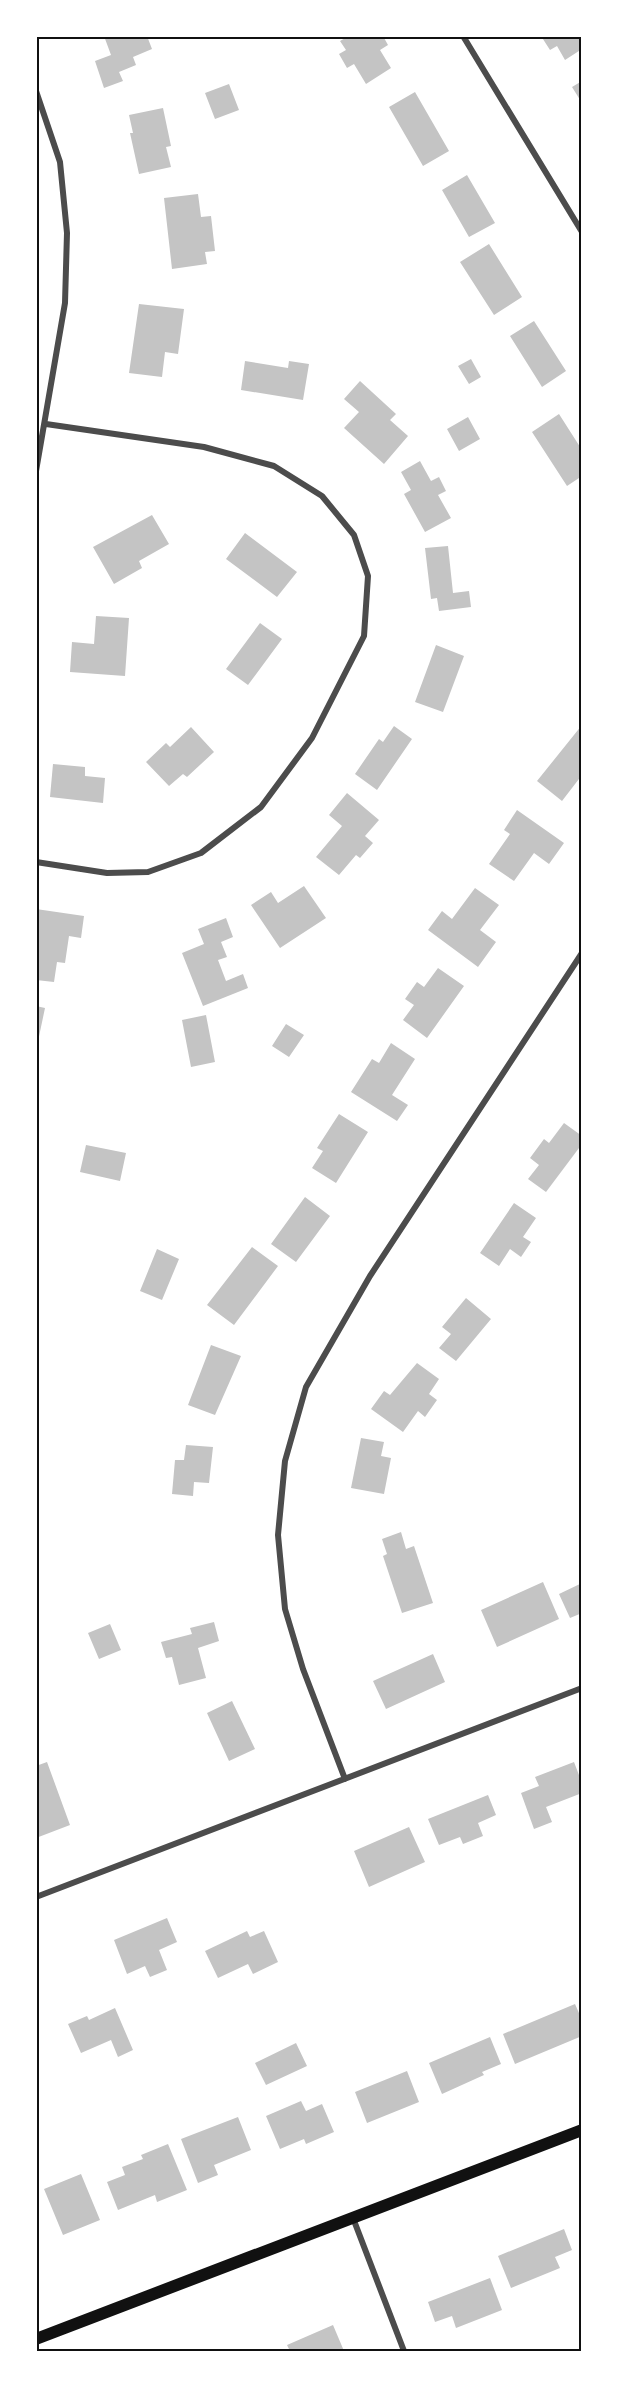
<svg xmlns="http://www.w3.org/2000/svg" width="618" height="2387" font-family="'Libre Baskerville',serif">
<rect width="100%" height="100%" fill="#fff"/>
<path fill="#c4c4c4" d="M104 36H147L152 49 133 57 136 65 119 72 123 81 104 88 95 61 111 55Z
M349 36H383L388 45 380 50 391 68 366 84 354 64 347 68 339 54 346 50 340 41Z
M541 36H580L582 49 565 60 557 46 550 50Z
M582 81V103L572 87Z
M229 84 239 110 215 119 205 93Z
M415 92 449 151 423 166 389 107Z
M163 108 171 146 166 147 171 167 139 174 130 133H133L129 115Z
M467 175 495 223 469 237 442 190Z
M198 194 201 217 211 216 215 251 205 252 207 264 172 269 164 198Z
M489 244 522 297 494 315 460 262Z
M139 304 184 309 178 354 165 352 162 377 129 373Z
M534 321 566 371 542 387 510 336Z
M471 359 481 377 469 384 458 366Z
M245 361 288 368 289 361 309 364 303 400 241 390Z
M360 381 396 414 390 420 408 436 384 464 344 428 359 412 344 399Z
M559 414 582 450V476L567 486 532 432Z
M468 417 480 439 459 451 447 429Z
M420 461 431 481 439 477 446 491 438 495 451 518 425 532 404 494 411 490 401 472Z
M152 515 169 544 139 561 142 568 114 584 93 547Z
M245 533 297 572 277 597 226 559Z
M448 546 453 593 469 591 471 607 439 611 437 598 431 599 425 548Z
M96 616 129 618 125 676 70 672 72 642 94 644Z
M260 623 282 639 248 685 226 669Z
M436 645 464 656 443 712 415 702Z
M582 725V775L562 801 537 781Z
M394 726 412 739 377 790 355 774 379 739 383 742Z
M191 727 214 752 187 777 183 774 169 786 146 762 166 743 170 747Z
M53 764 85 767V776L105 778 103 803 50 797Z
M347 793 379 820 365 836 373 843 360 858 356 855 339 875 316 857 342 826 329 815Z
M517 810 564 843 549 864 534 853 514 881 489 864 510 834 504 830Z
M304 886 326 918 280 948 251 905 271 892 278 903Z
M475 888 499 905 480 930 496 942 478 967 428 930 442 911 452 919Z
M36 909 84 916 81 938 69 936 65 963 57 962 54 982 36 980Z
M226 918 233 937 221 942 227 957 218 960 226 981 243 974 248 988 203 1006 182 953 204 944 198 929Z
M438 968 464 986 427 1038 403 1020 414 1005 405 999 417 982 424 987Z
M36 1006 45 1008 37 1046H36Z
M206 1015 215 1062 191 1067 182 1020Z
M286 1024 304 1035 289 1057 272 1046Z
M391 1043 415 1059 392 1095 408 1105 397 1121 351 1092 372 1059 379 1063Z
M339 1114 368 1132 336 1183 312 1168 323 1151 317 1148Z
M564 1123 582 1136V1144L546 1192 528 1179 539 1165 530 1158 544 1139 549 1143Z
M86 1145 126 1153 120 1181 80 1172Z
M305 1197 330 1216 296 1262 271 1244Z
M514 1203 536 1218 523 1237 531 1242 521 1257 510 1249 499 1266 480 1253Z
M252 1247 278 1266 234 1325 207 1305Z
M157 1249 179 1259 162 1300 140 1291Z
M466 1298 491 1319 456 1361 439 1348 451 1334 442 1327Z
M211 1345 241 1356 215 1415 188 1405Z
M417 1363 439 1379 429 1394 437 1400 425 1417 418 1411 403 1432 371 1409 384 1391 390 1395Z
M361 1438 384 1442 381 1456 391 1458 384 1494 351 1488Z
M186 1445 213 1447 209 1483 194 1482 193 1496 172 1494 175 1460H184Z
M401 1532 406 1549 414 1546 433 1603 402 1613 383 1556 387 1554 382 1539Z
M543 1582 559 1619 497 1647 481 1610Z
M582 1583V1613L570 1618 559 1594Z
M214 1622 219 1641 198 1648 206 1678 179 1685 172 1657 166 1658 161 1642 192 1634 190 1628Z
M110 1624 121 1650 99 1659 88 1633Z
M433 1654 445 1682 386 1709 373 1681Z
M232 1701 255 1749 229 1761 207 1713Z
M47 1762 70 1825 36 1838V1766Z
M574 1762 582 1783V1793L546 1807 552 1822 534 1829 521 1793 539 1786 535 1777Z
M488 1795 496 1815 478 1823 483 1836 463 1844 460 1837 439 1845 428 1819Z
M409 1827 425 1862 369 1887 354 1851Z
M167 1918 177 1942 159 1950 167 1970 150 1977 145 1966 127 1974 114 1940Z
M247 1931 250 1937 264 1931 278 1962 253 1974 248 1964 218 1978 205 1951Z
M575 2004 582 2020V2036L515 2064 503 2034Z
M115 2008 133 2050 118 2057 111 2040 81 2053 68 2024 87 2016 89 2020Z
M490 2037 501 2064 482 2072 484 2075 442 2094 429 2063Z
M296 2043 307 2066 266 2085 255 2063Z
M407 2071 419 2102 367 2123 355 2092Z
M301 2101 306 2111 322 2104 334 2132 306 2144 304 2139 280 2149 266 2116Z
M238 2117 251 2150 214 2165 218 2175 198 2183 181 2139Z
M168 2144 187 2190 157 2202 155 2195 118 2210 107 2182 125 2175 122 2167 143 2159 141 2155Z
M81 2174 100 2220 63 2235 44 2189Z
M564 2229 572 2250 555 2257 560 2268 511 2288 498 2256Z
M490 2278 502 2310 456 2328 452 2316 435 2322 428 2302Z
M333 2325 344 2351H290L287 2345Z"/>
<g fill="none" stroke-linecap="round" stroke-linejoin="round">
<path stroke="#4c4c4c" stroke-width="6" d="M463 36 582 232
M36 91 60 162 67 233 65 303 36 471
M36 862 107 873 148 872 201 853 261 807 312 738 364 636 368 576 354 535 322 496 274 466 204 447 46 424
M345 1779 303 1669 285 1609 278 1535 285 1461 306 1387 370 1276 582 953
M36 1897 582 1688
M353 2218 404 2351"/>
<path stroke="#111" stroke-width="12" d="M36 2339 582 2130"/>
</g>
<rect width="618" height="2387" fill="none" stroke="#ffffff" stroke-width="75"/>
<rect x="38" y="38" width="542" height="2312" fill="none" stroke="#111" stroke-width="2"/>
</svg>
